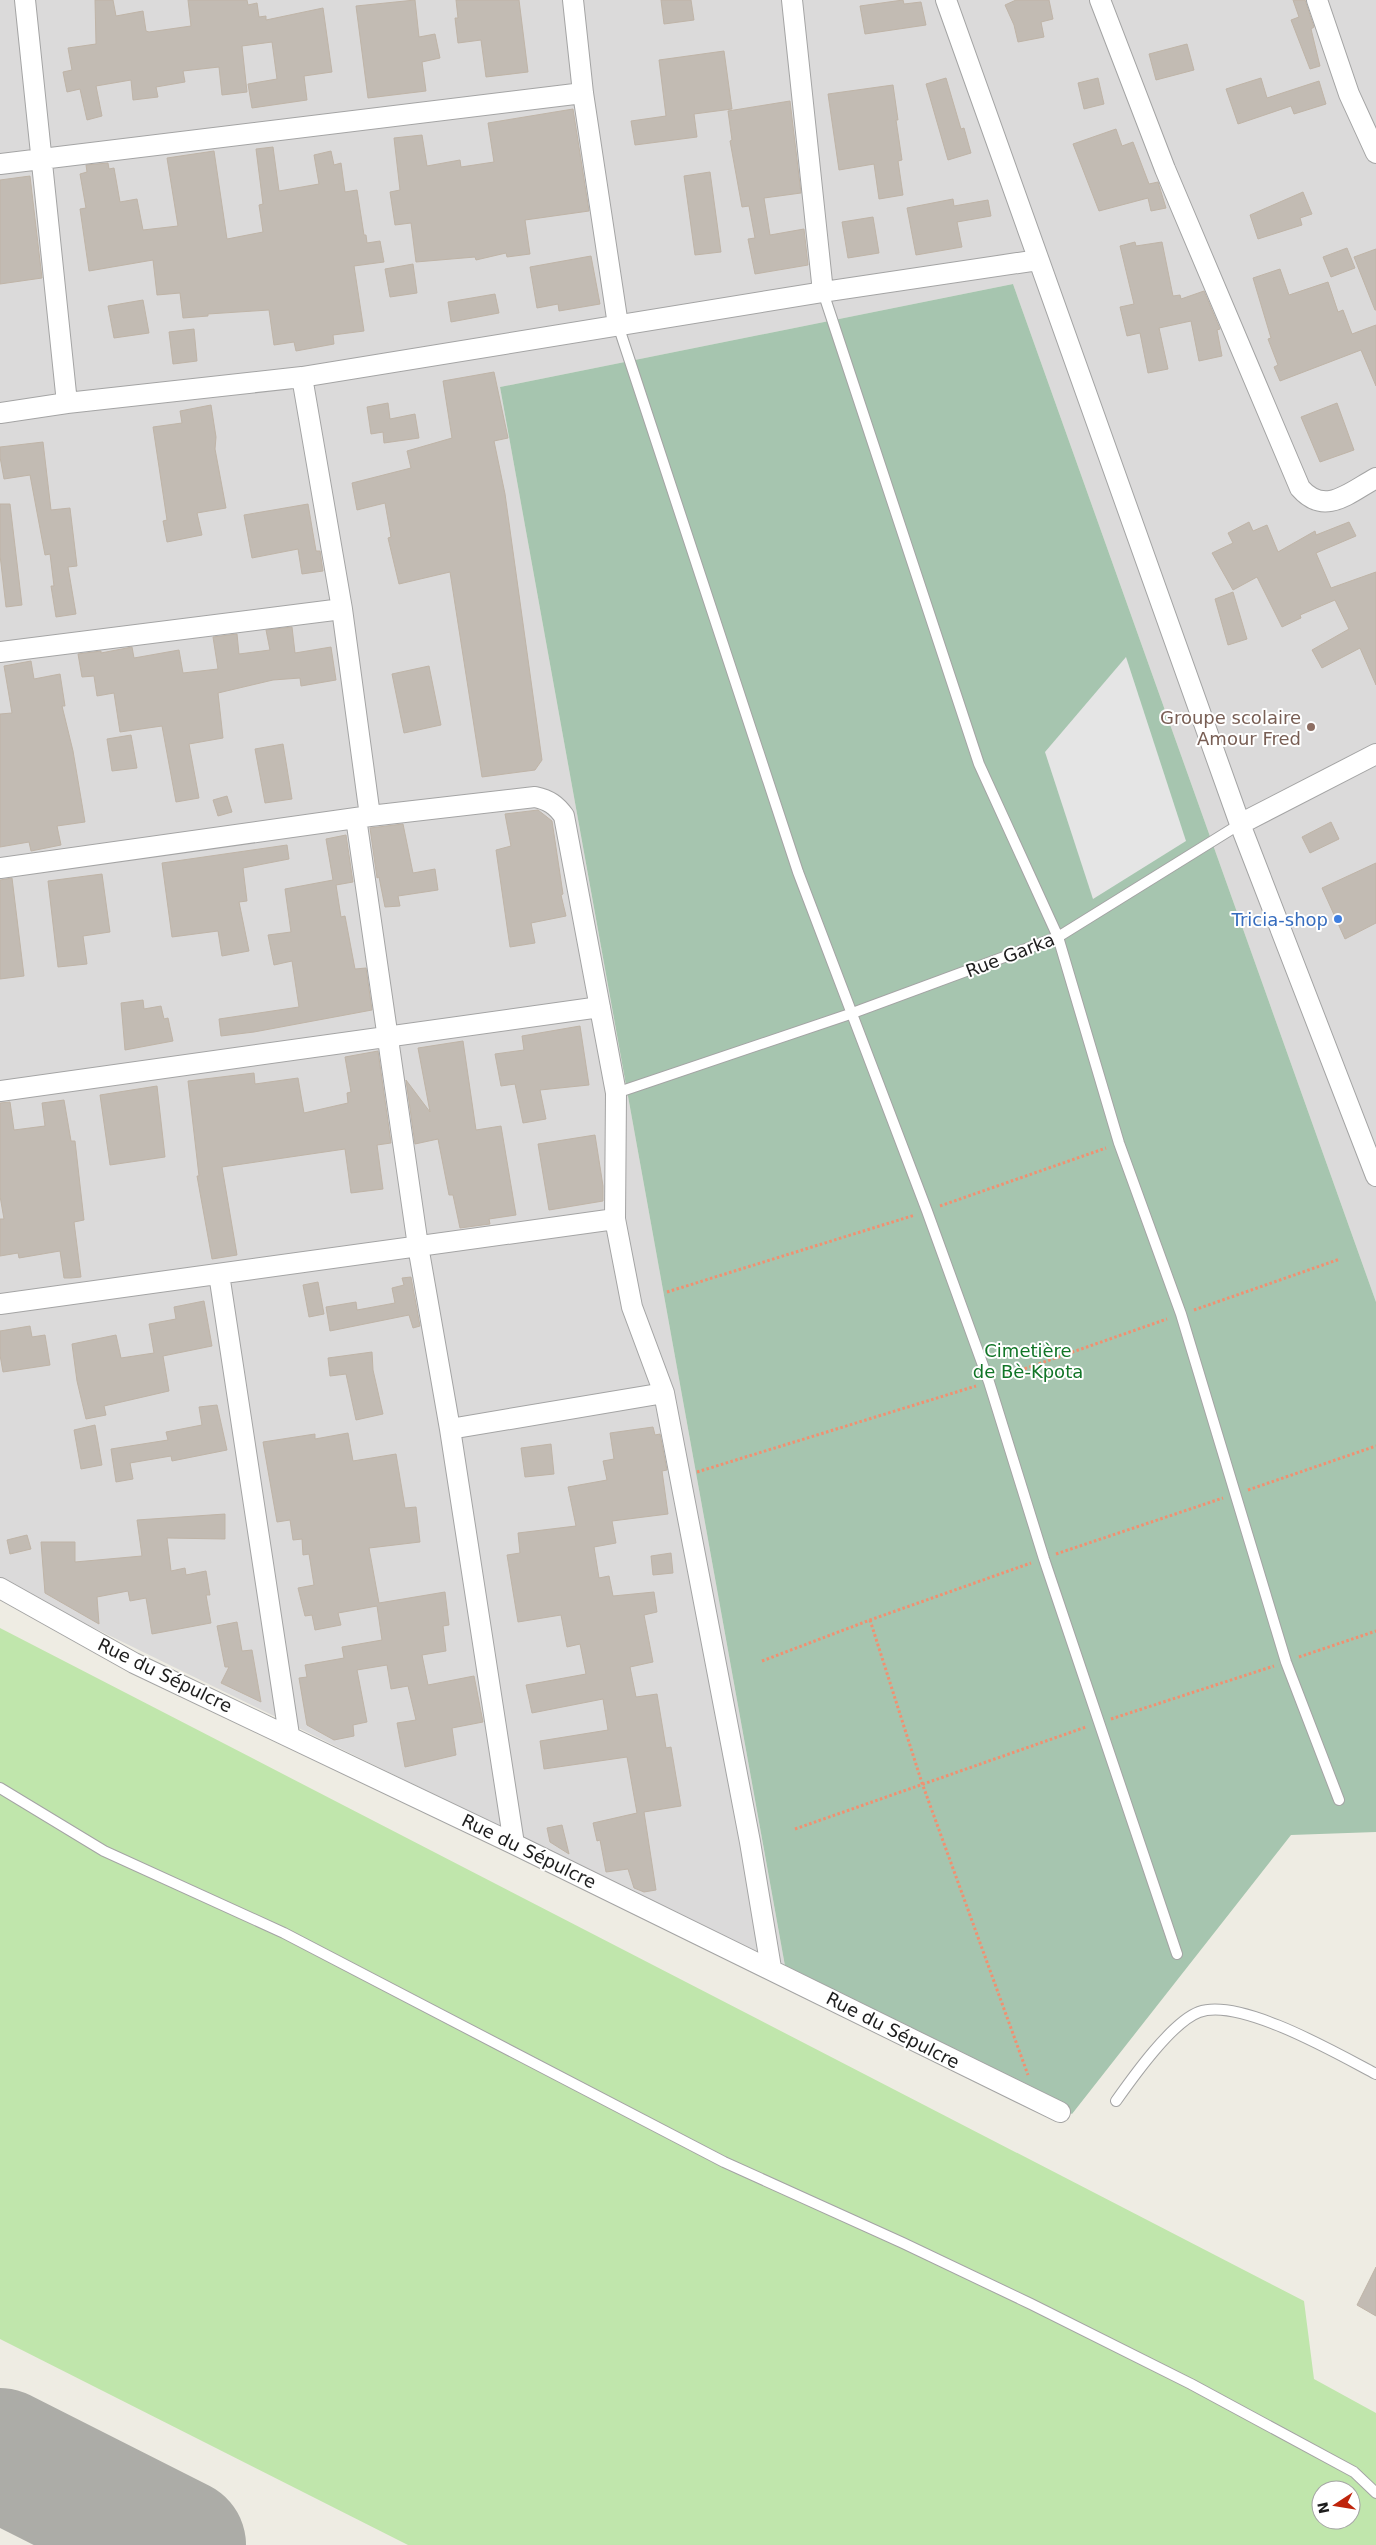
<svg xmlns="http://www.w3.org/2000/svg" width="1376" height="2545" font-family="'DejaVu Sans',sans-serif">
<rect width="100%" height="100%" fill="#eeece3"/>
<path fill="#dbdada" d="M0 0H1376V1302L1013 284 500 387 785 1966 0 1582Z"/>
<path fill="#c0e6ac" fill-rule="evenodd" d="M0 1628 1304 2301 1314 2379 1376 2413V2545H408L0 2339ZM1321 2490H1351V2520H1321Z"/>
<path fill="#a6c5af" d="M1013 284 1376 1302V1832L1291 1835 1072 2114 785 1966 500 387Z"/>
<path fill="#e5e5e5" d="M1126 657 1186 841 1093 899 1045 752Z"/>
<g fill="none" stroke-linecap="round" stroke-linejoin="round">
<path stroke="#acaca7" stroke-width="132" d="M0 2454 180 2545"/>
</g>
<path fill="#c2bbb3" stroke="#bfb4a7" d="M95 0H113L116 16 143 11 146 31 149 32 191 26 188 0H247L248 5 257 3 259 17 266 16V20L323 8 332 72 304 76 307 100 252 108 248 84 277 79 272 42 242 46 247 92 222 95 219 67 183 71 185 82 156 87 158 97 133 100 131 80 96 86 102 116 87 120 80 89 67 92 63 72 72 70 68 48 96 44Z
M415 0 419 37 435 34 440 58 422 62 426 91 368 98 356 6Z
M456 0H519L528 72 486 77 481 40 458 43 455 18H458Z
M661 0H691L694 20 664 24Z
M903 0 904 4 921 2 926 25 865 34 860 6Z
M1016 0H1049L1053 19 1041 22 1044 37 1018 42 1014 25 1005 5Z
M1293 0H1305L1314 27 1311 29 1320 66 1310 69 1291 20 1299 17Z
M1187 44 1194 70 1156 80 1149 54Z
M724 51 732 109 694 114 697 137 635 145 631 121 666 116 659 60Z
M946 78 961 129 964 128 971 153 948 160 926 84Z
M1098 78 1104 104 1084 109 1078 83Z
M1261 78 1267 98 1319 81 1326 104 1294 114 1291 106 1238 124 1226 89Z
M893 85 898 120H896L902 160 898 161 903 195 879 199 874 164 839 170 828 94Z
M790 101 801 193 764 198 770 235 804 229 808 265 755 274 748 239 755 238 749 206 742 207 730 141 732 140 728 111Z
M573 109 589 211 525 220 530 254 507 257 506 253 476 260 475 257 416 262 411 223 395 225 390 192 400 190 394 138 422 135 427 166 460 160 461 167 494 162 488 123Z
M1116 129 1122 146 1133 142 1149 184 1158 182 1166 208 1151 211 1148 198 1099 211 1073 144Z
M273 147 279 191 319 184 314 155 331 151 334 165 341 163 345 192 357 190 364 235H366L367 243 380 241 384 262 354 266 364 331 333 335 334 344 296 351 294 342 274 345 269 310 208 314V316L183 318 180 293 157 295 153 260 89 271 80 209 86 208 80 174 87 172 86 165 108 163 109 169 114 168 120 202 137 199 143 230 178 226 167 158 214 151 227 239 263 232 259 205 263 204 256 149Z
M710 172 721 252 695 255 684 176Z
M30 176 42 278 0 284V180Z
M1303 192 1312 214 1300 218 1302 225 1258 239 1250 215Z
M953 199 954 206 988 200 991 216 957 222 962 247 916 255 907 208Z
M873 217 879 253 848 258 842 222Z
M1135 242 1136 246 1162 242 1173 296 1180 295 1181 299 1204 291 1220 329 1217 330 1222 356 1199 361 1191 321 1159 328 1168 369 1148 373 1140 333 1127 336 1120 307 1134 304 1120 246Z
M1347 248 1355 268 1331 277 1323 257Z
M1376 249V310H1375L1354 257Z
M591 256 600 304 559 311 558 304 537 308 530 267Z
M413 264 417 293 390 297 385 269Z
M1280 269 1289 295 1328 282 1338 312 1343 310 1352 334 1376 325V386L1361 350 1280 381 1274 367 1278 365 1268 339 1271 338 1253 278Z
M495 294 499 313 451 322 448 302Z
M143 300 149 333 114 338 108 306Z
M194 329 197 361 173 364 169 332Z
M494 372 508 438 494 441 505 494 542 760 535 770 482 777 450 572 399 584 388 538 391 537 385 503 357 510 352 483 411 468 407 451 452 438 443 381Z
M388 403 390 419 415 414 419 438 384 443 383 432 371 434 367 407Z
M1337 403 1354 450 1320 462 1301 417Z
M211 405 216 437 215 449 226 508 197 513 202 535 167 542 163 521 167 520 153 427 182 423 180 411Z
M43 442 51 510 70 508 77 566 68 567 76 614 56 617 51 586H54L50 554 45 555 30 475 4 479 0 457V447Z
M0 504H10L22 605 6 607 0 555Z
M308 504 316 551H320L323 571 302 574 298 549 252 558 244 515Z
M1249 522 1253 531 1267 525 1278 552 1315 531 1316 535 1349 522 1356 536 1316 553 1331 588 1376 572V685L1360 648 1322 668 1312 650 1349 629 1335 600 1300 615 1301 618 1282 627 1257 577 1233 590 1212 553 1233 543 1228 533Z
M1233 592 1247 639 1228 645 1215 599Z
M292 627 295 653 331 647 336 680 301 686 300 678 273 680 218 693 223 738 189 744 199 798 176 802 162 726 120 732 114 693 97 696 94 676 82 677 78 654 101 651V653L132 647 134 658 179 650 183 673 218 669 213 637 237 634 239 654 270 650 266 630Z
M31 661 34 679 60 674 65 706H62L73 751 85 822 57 826 61 845 31 851 29 842 0 847V714L12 713 4 666Z
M429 666 441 725 404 733 392 674Z
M131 735 137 768 112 771 107 739Z
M283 744 292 799 265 803 255 749Z
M227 796 232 812 218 816 213 800Z
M538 810 552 821 563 894 561 895 566 916 531 923 535 943 510 947 496 850 511 846 505 814Z
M1331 822 1339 839 1310 853 1302 837Z
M403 824 413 873 435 869 438 890 398 896 400 906 385 907 379 877 377 878 370 828Z
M346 835 353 882 336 885 341 917 345 916 355 969 366 968 372 1010 254 1032 221 1036 219 1019 299 1007 292 961 274 965 268 935 291 932 285 889 333 880 326 839Z
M287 845 289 859 243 868 247 901 239 902 249 951 222 956 218 931 172 937 162 863Z
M1376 863V923L1345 939 1322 888Z
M102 874 110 932 83 936 87 964 58 967 48 881Z
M12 878 24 976 0 979V880Z
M143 1000 144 1009 161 1006 164 1019 168 1018 173 1041 125 1050 121 1003Z
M580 1026 589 1085 540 1090 546 1119 523 1123 515 1084 501 1086 495 1054 524 1050 522 1036Z
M463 1041 476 1130 501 1126 516 1215 489 1219 490 1224 460 1228 453 1195H449L438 1139 415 1144 406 1080 430 1112 418 1048Z
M378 1051 391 1143 377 1145 383 1189 351 1193 345 1149 222 1167 237 1255 212 1259 197 1176H199L188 1081 254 1073 255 1084 298 1078 304 1113 348 1103 347 1093 351 1092 345 1057Z
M157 1086 165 1157 110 1165 100 1095Z
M64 1100 71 1141H75L84 1220 74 1222 81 1277 71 1278H64L60 1251 19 1258 18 1253 0 1256V1219H4L0 1196V1103L10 1102 14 1130 45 1126 42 1103Z
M595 1135 603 1186V1201L549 1210 538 1144Z
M411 1277 420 1326 413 1328 409 1315 330 1331 326 1307 356 1302 357 1310 395 1303 392 1288 404 1285 402 1278Z
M318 1282 324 1314 309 1317 303 1285Z
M204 1301 212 1346 163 1356 169 1391 104 1406 106 1415 86 1419 77 1381 72 1344 116 1335 121 1358 154 1353 149 1324 176 1319 174 1307Z
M30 1326 32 1337 45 1335 50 1365 3 1372 0 1355V1331Z
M372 1352 373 1370 383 1414 356 1420 346 1374 330 1376 328 1358Z
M217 1405 227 1450 172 1461 171 1456 130 1463 133 1479 116 1482 111 1449 168 1440 166 1432 202 1425 199 1407Z
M95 1425 102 1465 81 1469 74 1430Z
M653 1427 655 1435 660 1434 667 1470 662 1471 668 1514 612 1521 616 1543 594 1547 599 1578 609 1576 613 1596 654 1592 657 1612 644 1615 653 1662 630 1667 636 1697 657 1694 666 1748 671 1747 681 1806 644 1812 656 1890 644 1892 634 1888 628 1869 606 1872 600 1840 597 1841 593 1823 637 1813 627 1757 544 1769 540 1741 608 1730 603 1699 532 1713 526 1685 586 1674 580 1644 567 1647 561 1615 518 1622 507 1555 520 1553 518 1533 576 1526 568 1487 607 1480 603 1461 614 1459 610 1433Z
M348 1433 353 1461 396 1454 405 1508 416 1507 420 1542 369 1548 379 1603 445 1592 449 1625 443 1626 446 1651 422 1655 428 1685 474 1676 483 1722 452 1728 456 1755 405 1767 397 1723 416 1720 408 1686 391 1689 387 1665 357 1670 367 1722 353 1725 354 1736 334 1740 307 1725 299 1678 307 1677 305 1665 344 1658 342 1647 382 1640 377 1606 338 1613 341 1625 315 1630 312 1615 305 1616 298 1588 314 1585 309 1554 303 1555 302 1539 293 1540 290 1520 277 1522 263 1442 315 1434V1439Z
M551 1444 554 1474 525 1477 521 1448Z
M225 1514V1539L167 1538 171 1571 185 1568 186 1575 206 1571 210 1595H206L211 1623 152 1634 146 1598 130 1601 128 1591 97 1597 99 1624 45 1593 41 1542H75V1562L142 1556 137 1520Z
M27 1535 31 1549 10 1554 7 1540Z
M671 1553 673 1573 653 1575 651 1556Z
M237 1622 242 1651 252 1650 261 1702 221 1683 229 1667H225L217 1626Z
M562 1825 569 1854 550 1842 547 1828Z
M1376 2267V2316L1357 2305Z"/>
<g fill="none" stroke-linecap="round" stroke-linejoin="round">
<defs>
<path id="service" d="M823 292 979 764 1058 937 1119 1143 1181 1314 1286 1662 1339 1800
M618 325 798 872 927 1211 989 1382 1044 1559 1177 1954
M616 1093 850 1014 1058 937 1240 824
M0 1788 104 1851 284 1933 724 2162 903 2243 1031 2304 1191 2384 1354 2472 1376 2493
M1116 2101C1133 2077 1172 2022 1199 2012 1240 1997 1338 2054 1376 2074"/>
<path id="minor" d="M25 0 67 403
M573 0 583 93 618 325
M792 0 823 292
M946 0 1240 824 1376 1176
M1100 0 1165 169 1300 488C1325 517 1350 492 1376 478
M1317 0 1349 94 1376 153
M0 164 583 93
M302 377 342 609 370 816
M0 413 67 403 302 377 823 292 1038 260
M0 652 342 609
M356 818 418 1246 450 1429 514 1844
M1240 824 1376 754
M0 868 370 816 535 797C549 800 556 805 564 816L616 1093 615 1219 632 1307 664 1393 750 1842 771 1968
M0 1091 600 1007
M219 1274 289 1735
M0 1304 615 1219
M450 1429 664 1393
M0 1588 134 1663 514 1844 1060 2112"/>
</defs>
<use href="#service" stroke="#a4a4a4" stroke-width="12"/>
<use href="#minor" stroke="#a4a4a4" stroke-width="22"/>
<path stroke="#f29070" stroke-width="3" stroke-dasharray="2.5 2.5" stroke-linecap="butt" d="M940 1206 1106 1148
M667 1292 915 1215
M1194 1310 1340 1259
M1001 1377 1167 1319
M697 1472 976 1386
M1248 1490 1376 1446
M1056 1554 1223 1498
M870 1620 922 1783 1028 2075
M1299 1657 1376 1631
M762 1661 870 1620 1031 1563
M1111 1719 1274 1666
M795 1829 1086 1727"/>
<use href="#service" stroke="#fff" stroke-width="10"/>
<use href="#minor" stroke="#fff" stroke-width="20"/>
</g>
<circle fill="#8d6e63" stroke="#fff" stroke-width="2" cx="1311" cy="727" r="5"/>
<circle fill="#3f7fe0" stroke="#fff" stroke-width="2" cx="1338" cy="919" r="5"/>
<g text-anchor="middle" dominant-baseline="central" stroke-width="4" stroke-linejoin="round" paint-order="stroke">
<g font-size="18" fill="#785e54" stroke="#fff" text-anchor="end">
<text x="1301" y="717">Groupe scolaire<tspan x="1301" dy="21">Amour Fred</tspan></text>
</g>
<g font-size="18" fill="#366cbe" stroke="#fff" text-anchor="end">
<text x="1328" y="919">Tricia-shop</text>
</g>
<g font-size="18" fill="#1d1d1d" stroke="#fff">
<text transform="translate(1010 955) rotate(-21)">Rue Garka</text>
<text transform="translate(165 1675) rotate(26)">Rue du Sépulcre</text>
<text transform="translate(529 1851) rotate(26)">Rue du Sépulcre</text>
<text transform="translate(893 2030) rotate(27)">Rue du Sépulcre</text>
</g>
<g font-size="18" fill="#117527" stroke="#fff">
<text x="1028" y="1350">Cimetière<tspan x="1028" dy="21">de Bè-Kpota</tspan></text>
</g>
</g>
<g transform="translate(1336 2505) rotate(258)"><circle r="24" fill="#ffffff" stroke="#a5a5a5"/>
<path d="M0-4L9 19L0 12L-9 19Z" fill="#bf240b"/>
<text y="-8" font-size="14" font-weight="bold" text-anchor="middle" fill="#1d1d1d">N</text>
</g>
</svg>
